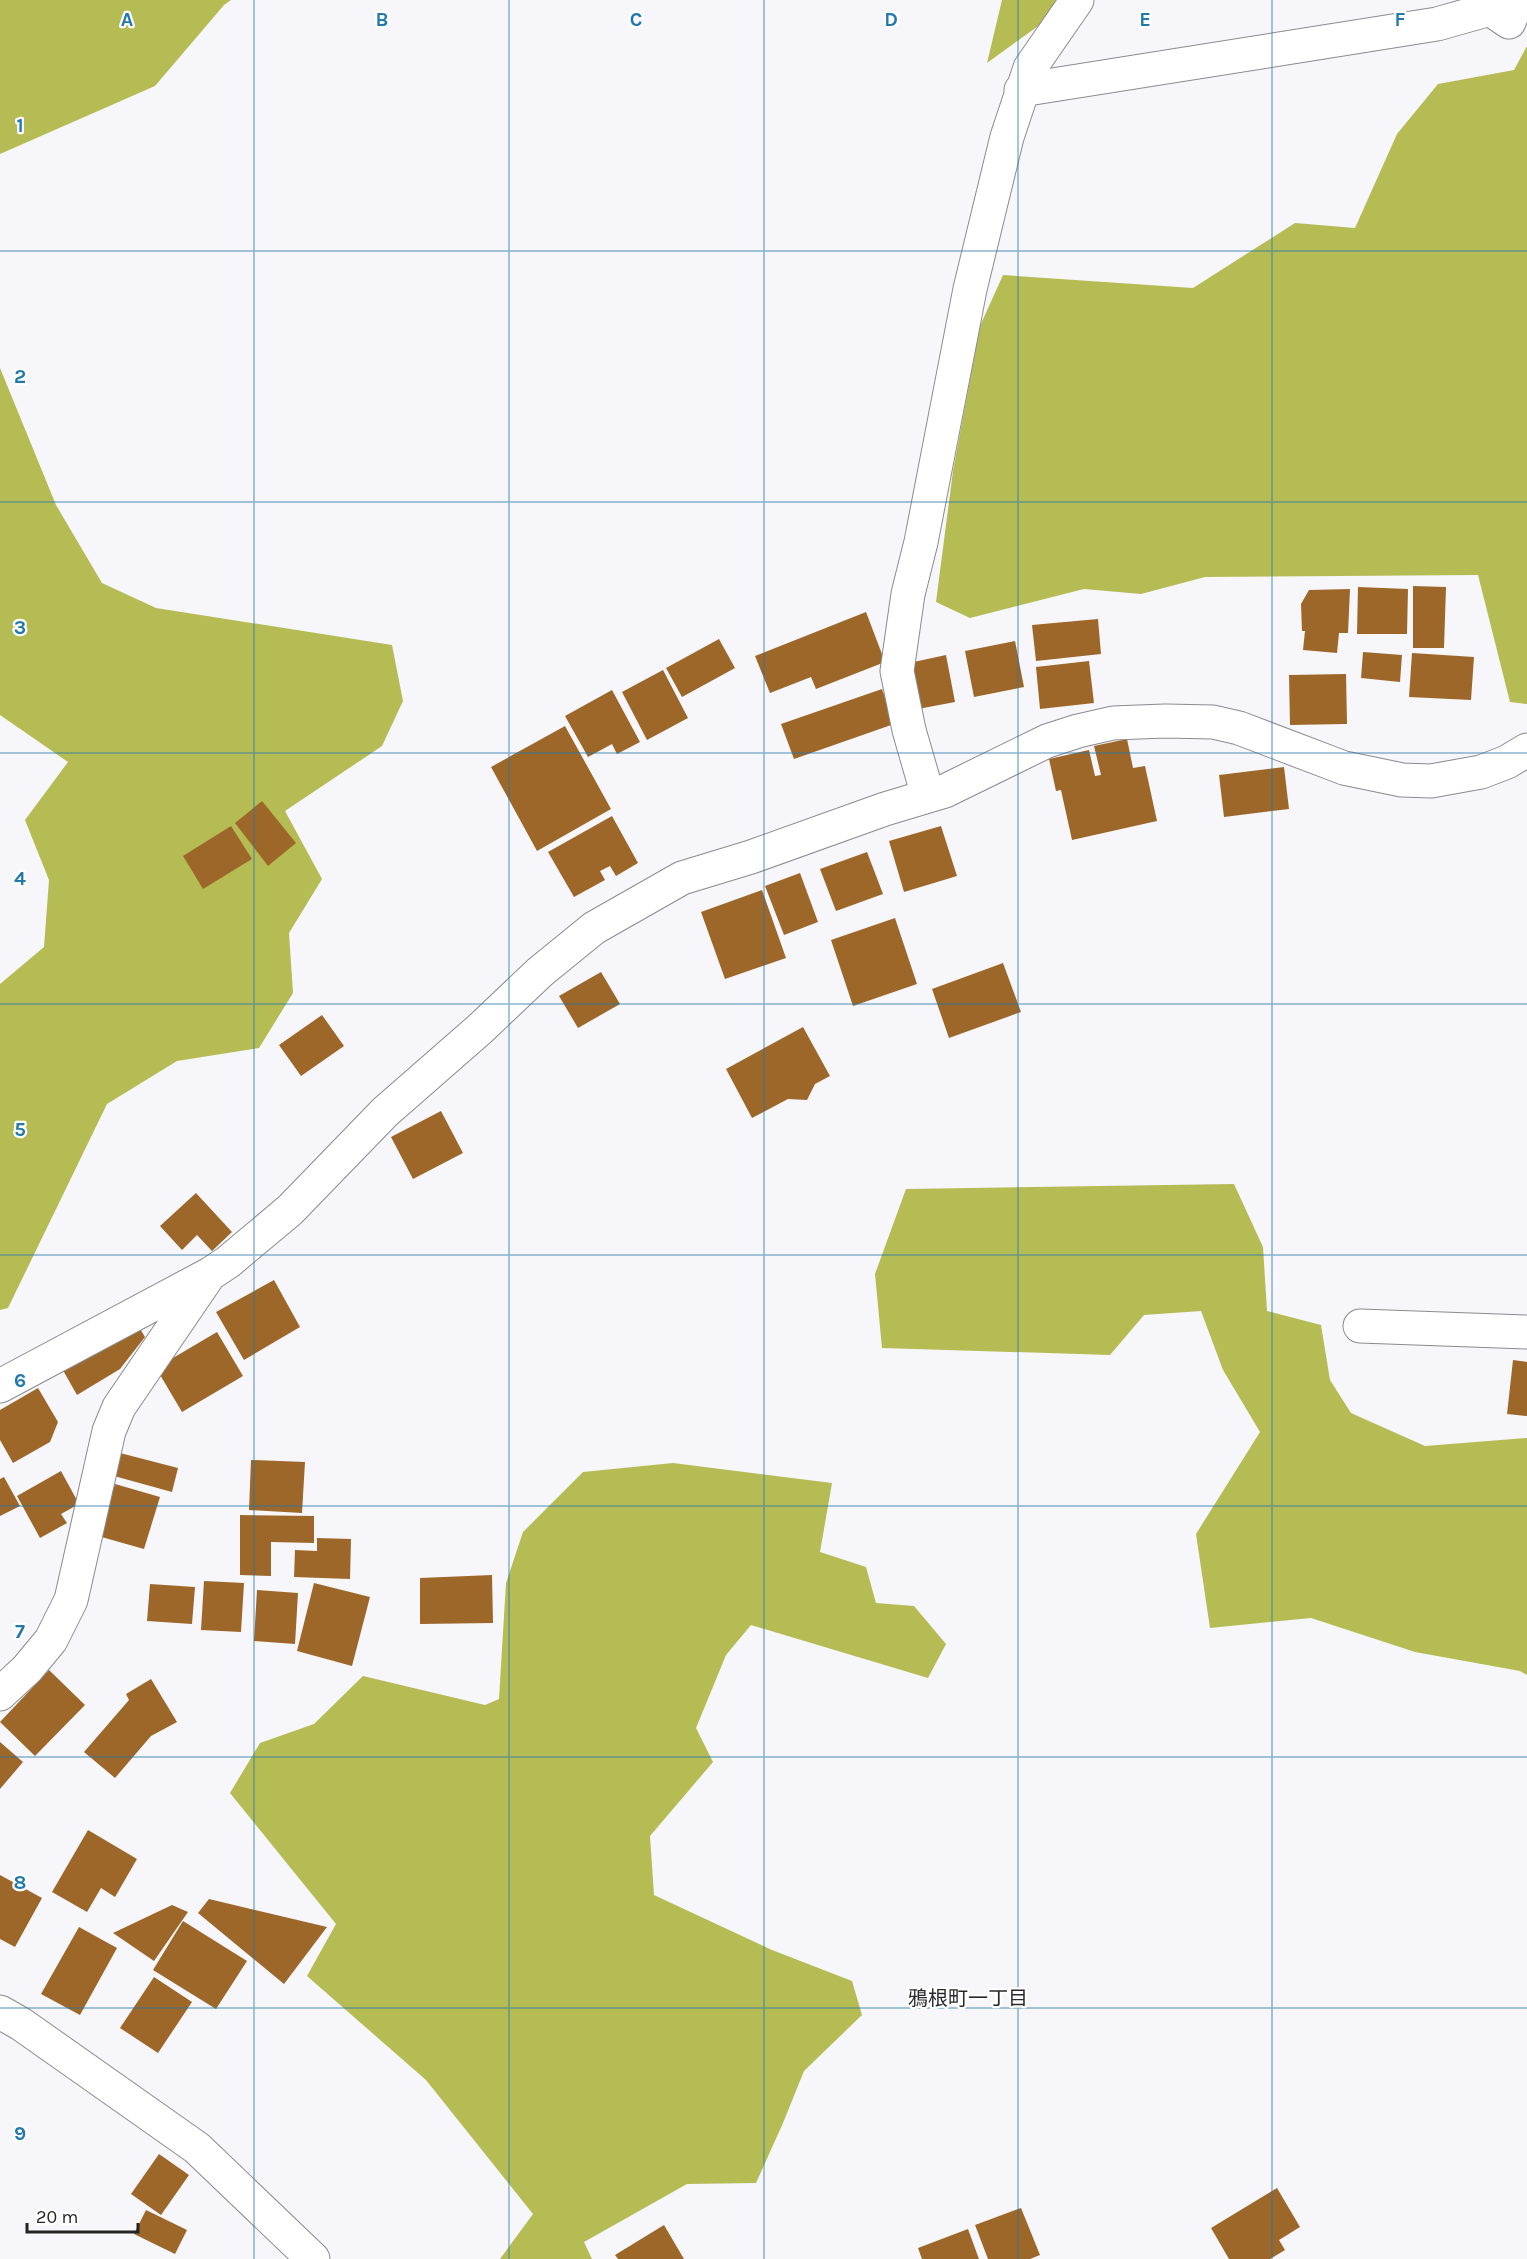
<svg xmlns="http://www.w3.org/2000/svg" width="1527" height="2259" font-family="Karla,'Noto Sans JP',sans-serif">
<rect width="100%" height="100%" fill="#f7f6fa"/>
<path fill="#b5bc54" d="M0 0H231L224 5 155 86 0 154Z
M1002 0H1056L1041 24 987 63Z
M1527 46V704L1510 702 1478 575 1205 577 1141 594 1084 589 970 618 936 602 953 471 980 326 1003 275 1193 288 1295 223 1355 228 1397 134 1438 84 1514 70Z
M0 368 56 505 102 583 156 608 392 645 403 701 382 746 285 811 322 879 289 933 293 993 259 1048 177 1061 107 1104 8 1308 0 1310V984L44 947 49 880 25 820 68 762 0 715Z
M1234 1184 1263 1247 1267 1311 1321 1325 1330 1380 1351 1413 1425 1446 1527 1438V1675L1520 1671 1415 1652 1311 1618 1210 1628 1196 1534 1260 1432 1223 1370 1201 1311 1144 1315 1110 1355 882 1348 875 1274 906 1189Z
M673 1463 832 1483 820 1552 866 1567 876 1603 914 1606 946 1644 928 1678 751 1625 726 1655 696 1728 713 1762 650 1836 654 1895 772 1950 852 1981 862 2015 804 2071 783 2123 756 2183 687 2184 584 2242 592 2259H500L533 2214 426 2080 307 1976 336 1924 230 1793 260 1743 314 1724 363 1676 485 1705 499 1699 506 1583 523 1532 583 1472Z"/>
<path fill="#9d6729" d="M1413 586 1446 587 1444 648H1413Z
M1358 587 1408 589 1407 634H1357Z
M1350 589 1348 633H1339L1337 653 1303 650 1305 631H1302L1301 604 1309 590Z
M866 612 885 662 816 689 811 677 770 693 755 656Z
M1098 619 1101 654 1036 661 1032 625Z
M719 639 735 668 682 697 666 668Z
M1015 641 1024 687 974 697 965 651Z
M1363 652 1402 655 1400 682 1361 678Z
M1412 653 1474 657 1471 700 1409 697Z
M946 655 955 702 918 709 909 663Z
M1089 661 1094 703 1040 709 1036 667Z
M663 670 688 718 647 740 622 692Z
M1346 674 1347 724 1290 725 1289 675Z
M882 689 894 724 794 759 781 724Z
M612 690 640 742 617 754 612 744 588 757 565 716Z
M565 726 611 809 537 851 491 767Z
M1127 739 1133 768 1145 766 1157 821 1072 840 1061 790 1056 791 1049 759 1089 750 1095 776 1101 775 1094 746Z
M1284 767 1289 809 1224 817 1219 775Z
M262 801 296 843 268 866 235 823Z
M612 816 638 863 616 876 610 866 600 871 605 880 574 897 548 852Z
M231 826 252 859 203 889 183 856Z
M941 826 957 876 904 892 889 841Z
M867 852 883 894 836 911 820 869Z
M800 873 818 922 784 935 765 886Z
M762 890 786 958 725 979 701 912Z
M895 918 917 984 853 1006 831 940Z
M1003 963 1021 1012 949 1038 932 989Z
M601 972 620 1004 578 1028 559 996Z
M322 1015 344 1046 301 1076 279 1045Z
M803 1027 830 1076 815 1084 807 1100 788 1099 752 1118 726 1069Z
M441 1111 463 1153 413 1179 391 1137Z
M196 1193 232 1232 212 1251 197 1235 182 1250 160 1226Z
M274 1280 300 1327 244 1360 216 1312Z
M136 1322 145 1337 120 1369 77 1395 60 1365Z
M217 1332 243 1376 182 1412 156 1368Z
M1513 1360 1527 1362V1416L1507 1414Z
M38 1388 58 1422 50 1442 13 1463 0 1440V1410Z
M120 1453 178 1468 172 1492 114 1476Z
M251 1460 305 1462 302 1513 249 1510Z
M61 1471 79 1504 61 1514 67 1523 40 1538 17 1496Z
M4 1477 20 1506 0 1516V1479Z
M115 1484 160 1497 144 1549 98 1536Z
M240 1515 314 1516V1543L271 1542V1576L240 1575Z
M317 1538 351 1539 350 1579 294 1577 295 1550 317 1551Z
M492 1575 493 1623 420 1624V1578Z
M204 1581 244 1583 241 1632 201 1630Z
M314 1583 370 1597 352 1666 297 1651Z
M150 1584 195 1587 192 1624 147 1621Z
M257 1590 298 1593 295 1644 254 1641Z
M49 1670 85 1705 35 1756 0 1722Z
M151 1679 177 1722 151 1736 115 1778 84 1752 129 1700 126 1694Z
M0 1742 23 1762 0 1789Z
M88 1830 137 1859 115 1897 101 1888 87 1912 52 1892Z
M0 1875 42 1898 15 1947 0 1939Z
M209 1899 327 1927 284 1984 198 1913Z
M172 1905 188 1912 154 1961 113 1933Z
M183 1921 247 1961 216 2009 153 1970Z
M79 1927 117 1948 80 2015 41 1994Z
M154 1977 192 2002 158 2053 120 2028Z
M159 2154 189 2175 161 2215 131 2194Z
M1277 2188 1300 2227 1279 2240 1285 2250 1270 2259H1229L1211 2228Z
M1021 2208 1040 2255 1030 2259H988L975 2225Z
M146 2210 187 2230 175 2254 134 2234Z
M664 2225 684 2259H618L615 2255Z
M968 2229 979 2259H922L918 2248Z"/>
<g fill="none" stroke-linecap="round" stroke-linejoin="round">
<defs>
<path id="minor" d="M1481 0 1490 9 1509 22 1518 0
M1021 90 1437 24 1490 9
M928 796 909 730 897 671 908 594 921 542 970 289 1007 137 1030 68 1077 0
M1360 1326 1527 1332
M0 1386 210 1274 228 1262 290 1210 385 1112 481 1028 540 972 594 928 682 878 751 857 885 809 945 791 1047 741 1078 731 1113 723 1165 721 1213 722 1239 728 1344 768 1402 780 1431 781 1481 772 1507 762 1527 750
M0 1694 27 1669 51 1640 71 1600 109 1431 119 1407 207 1278
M0 2012 21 2024 197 2148 313 2259"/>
</defs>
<use href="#minor" stroke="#8b8a8e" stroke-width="35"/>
<use href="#minor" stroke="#fff" stroke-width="33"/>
</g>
<path fill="none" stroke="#2379a9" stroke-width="1.5" stroke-opacity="0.55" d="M254 0V2259M509 0V2259M764 0V2259M1018 0V2259M1272 0V2259M0 251H1527M0 502H1527M0 753H1527M0 1004H1527M0 1255H1527M0 1506H1527M0 1757H1527M0 2008H1527"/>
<g text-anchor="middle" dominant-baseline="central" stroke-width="4.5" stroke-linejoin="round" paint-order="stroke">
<g font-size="20" fill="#29292c" stroke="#fff">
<text x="968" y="1998">鴉根町一丁目</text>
</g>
</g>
<g font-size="20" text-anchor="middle" font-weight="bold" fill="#2379a9" stroke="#fff" stroke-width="4.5" stroke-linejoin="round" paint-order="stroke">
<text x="127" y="26">A</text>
<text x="382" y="26">B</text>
<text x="636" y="26">C</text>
<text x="891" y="26">D</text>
<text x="1145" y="26">E</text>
<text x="1400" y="26">F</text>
<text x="20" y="132">1</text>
<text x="20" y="383">2</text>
<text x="20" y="634">3</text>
<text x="20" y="885">4</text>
<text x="20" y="1136">5</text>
<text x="20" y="1387">6</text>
<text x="20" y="1638">7</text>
<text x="20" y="1889">8</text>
<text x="20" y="2140">9</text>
</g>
<path d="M27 2223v9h111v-9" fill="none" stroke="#242425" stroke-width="3"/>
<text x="36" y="2223" font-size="18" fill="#242425" stroke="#ffffff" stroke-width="4.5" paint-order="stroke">20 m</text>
</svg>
